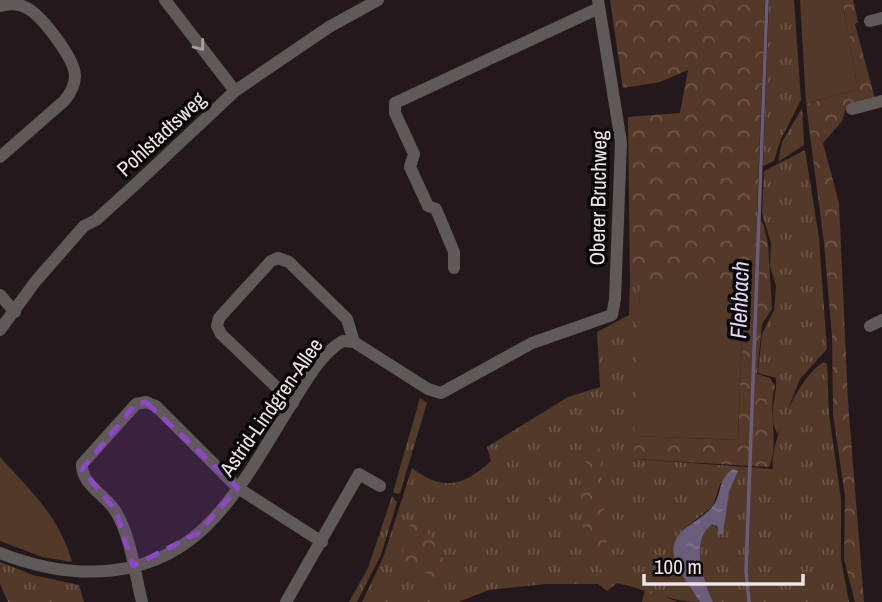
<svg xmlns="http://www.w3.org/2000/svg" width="882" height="602" font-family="'Archivo Narrow',sans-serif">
<defs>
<pattern id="grass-tufts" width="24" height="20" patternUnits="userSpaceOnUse" patternTransform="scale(1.75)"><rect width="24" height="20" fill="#523928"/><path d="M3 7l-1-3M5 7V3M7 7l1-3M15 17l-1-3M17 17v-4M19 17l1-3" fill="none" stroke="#6b5647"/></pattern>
<pattern id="forest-crowns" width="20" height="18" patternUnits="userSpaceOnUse" patternTransform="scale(1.75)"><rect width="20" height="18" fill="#553928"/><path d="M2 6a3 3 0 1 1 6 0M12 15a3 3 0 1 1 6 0" fill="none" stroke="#6e5647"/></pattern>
<pattern id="water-ripples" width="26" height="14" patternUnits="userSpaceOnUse" patternTransform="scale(1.75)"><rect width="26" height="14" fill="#695d7a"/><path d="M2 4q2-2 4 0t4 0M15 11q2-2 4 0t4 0" fill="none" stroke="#7f748d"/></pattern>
</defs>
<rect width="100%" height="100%" fill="#23191c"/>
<path fill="url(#grass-tufts)" d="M769 0H794L801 100 781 139 774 161 763 166Z
M802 108 804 145 778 162 782 142Z
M805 150 819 238 827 349 800 379 778 434C766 417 778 396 776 378L758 373 762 334 774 310 776 286 770 266 771 243 762 213 764 171Z
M630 281H640L635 459 773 469C769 445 799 374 824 362L827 364 829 414 841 499V559L849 602H713C702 579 692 545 710 524H715L720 535 729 492 738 471 720 484 713 506 685 528 674 545 700 602C671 602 645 589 617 583L607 591 598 584H545L489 590 458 602H362L383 558 412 468C444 492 463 486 491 461L487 447 568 397 600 387 597 332 629 315Z
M420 398 427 403 400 493 397 494 393 492Z
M392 496 397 502 381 555 357 602H349L368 568Z
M0 562 33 575 79 585 84 602H8L0 584Z"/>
<path fill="url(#forest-crowns)" d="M610 0H765L757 214 764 226 768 244 772 309 762 324 757 374 770 378 775 386C767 413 780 442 769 467L635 459 634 436 738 440 744 286 630 281 628 117 680 113 688 70 660 82 623 88Z
M842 0H853L858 22 855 24 875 99 846 108 842 121 823 143 839 203 848 401 864 602H855L844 559 845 496 833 414 832 336 824 243 806 104 858 89Z
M593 437 599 441 608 557 603 572 584 541 580 475 586 461V444Z
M415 521C431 534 453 559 441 581L401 558 409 526Z
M645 589 678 602H642Z"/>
<path fill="#523928" d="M800 0H842L858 89 806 104Z
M640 281 744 285 738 440 634 436Z
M0 457C29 489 60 517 72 562L42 557 0 541Z"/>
<path fill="url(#water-ripples)" d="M733 469 738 471 729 492 723 533 719 535 717 526 712 524C690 541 703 580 713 602H700C686 578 656 551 687 527 696 520 706 515 713 506 722 494 718 478 733 469Z"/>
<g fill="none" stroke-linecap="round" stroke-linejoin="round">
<path stroke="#695d7a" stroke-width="3.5" d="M749 602 746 571 767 0"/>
<path stroke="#5f5958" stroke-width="12" d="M165 0 235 91
M0 6C10 3 18 3 27 8 42 16 75 59 75 76 75 86 70 94 64 101L0 157
M870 21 882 18
M852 109 882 101
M454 268V252L436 209 428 206 410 167 414 154 395 113V103L599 8
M0 295 15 312
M870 326 882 320
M0 330 35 282 84 226 96 220 138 182 235 91 329 27 378 0
M293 403 221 334 217 326 219 318 271 261 278 258 289 262 347 319 354 342
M0 553C75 582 157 582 215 517 244 485 265 447 287 411 302 389 319 354 343 341L354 342 428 389 441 393 532 343 612 315 615 299 621 142 598 0
M142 602C135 574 131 537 116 512 106 495 81 485 82 464L136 404 146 402 156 406 238 488 322 542
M286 602 359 474 380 486"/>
</g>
<defs><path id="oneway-chevron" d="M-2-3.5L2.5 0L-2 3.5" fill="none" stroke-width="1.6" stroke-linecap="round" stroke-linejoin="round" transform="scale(1.75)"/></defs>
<use stroke="#a69fa0" href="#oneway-chevron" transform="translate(200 46) rotate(52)"/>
<path fill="#8c48c5" fill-opacity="0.2" stroke="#8c48c5" stroke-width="5" stroke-dasharray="14 9" stroke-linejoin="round" d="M146 402 238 488 198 533 133 566 116 511 82 469 136 404Z"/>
<g text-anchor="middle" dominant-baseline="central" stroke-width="7" stroke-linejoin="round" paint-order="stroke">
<g font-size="21" fill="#ece5e7" stroke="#090506">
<text transform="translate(161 134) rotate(-43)">Pohlstadtsweg</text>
<text transform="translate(598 198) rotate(-89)">Oberer Bruchweg</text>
<text transform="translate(271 407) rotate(-55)">Astrid-Lindgren-Allee</text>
</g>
<g font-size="23" font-style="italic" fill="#e5d7f8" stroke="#090506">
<text transform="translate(739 300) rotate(-88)">Flehbach</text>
</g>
</g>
<path d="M644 574v10h159v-10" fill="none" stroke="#ece5e7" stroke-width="3.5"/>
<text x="654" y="574" font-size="21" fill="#ece5e7" stroke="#090506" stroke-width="5" paint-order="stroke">100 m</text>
</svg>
